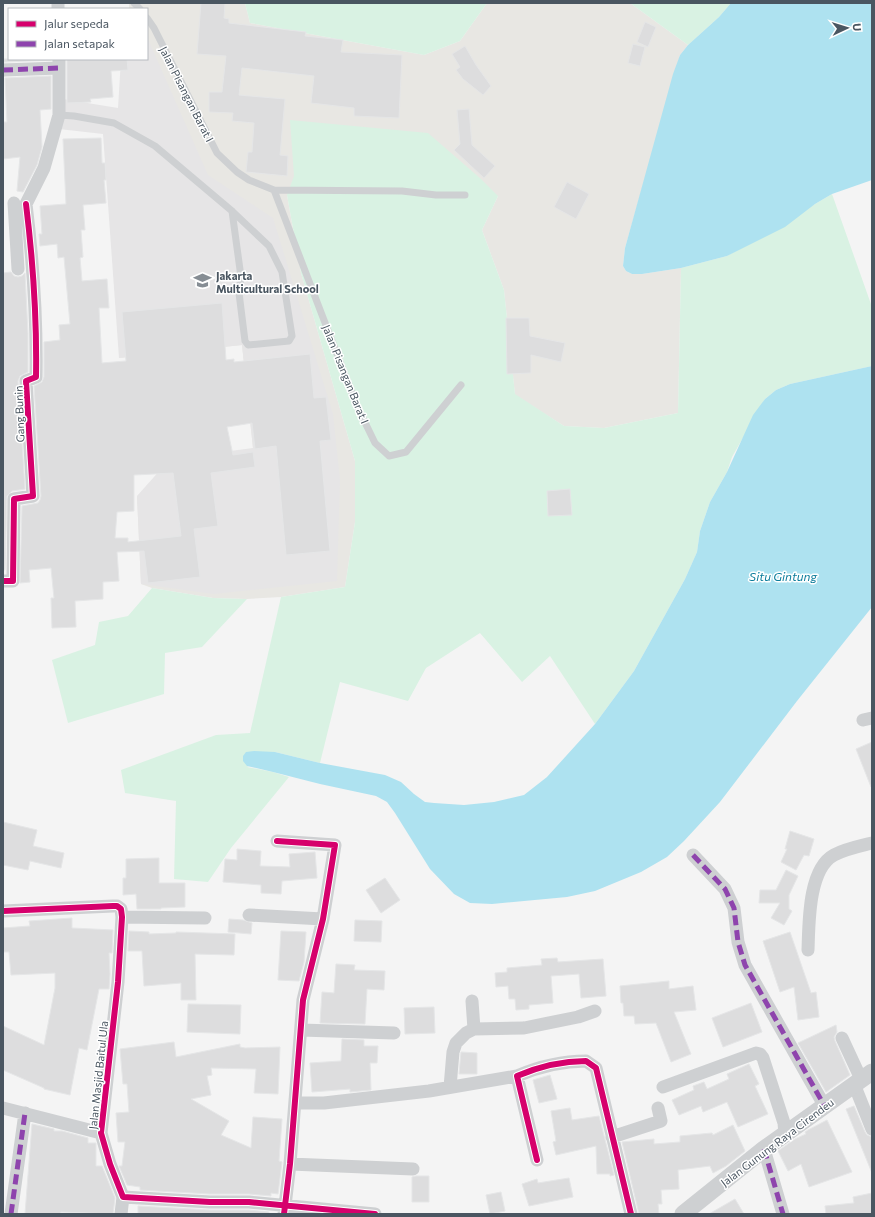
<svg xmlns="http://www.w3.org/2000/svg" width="875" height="1217" font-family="Commissioner,sans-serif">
<rect width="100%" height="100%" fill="#f4f4f4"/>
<path fill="#e8e7e3" d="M129 3H245L250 23 424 55 460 41 487 3H630L688 45 680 55 625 248 623 266 626 271 632 274H642L681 268 678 413 604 428 564 426 515 395 504 290 482 230 498 196 287 195 301 273 355 461V522L345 587 281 597 247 599 213 598 152 588 141 584 137 496 253 448 242 345 119 358 147 59V9H129Z"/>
<path fill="#e6e5e6" d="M147 37 208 175 273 218 333 414 340 480 337 581 214 594 141 584 137 496 170 459 253 448 242 345 119 358 103 134 59 129 63 99 118 108 121 59H147Z"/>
<path fill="#d9f2e3" d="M245 3H487L460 41 424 55 250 23Z
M630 3H731L719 17 688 45Z
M290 120 428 133 481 179 498 196 482 230 504 290 515 394 564 426 604 428 678 413 681 268 727 256 832 194 872 307V366L790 384 776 390 765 399 732 457 727 472 710 502 700 531 697 552 685 579 634 671 595 724 550 656 522 682 480 633 426 668 408 701 340 682 320 763 275 752 247 767 273 772 289 777 231 848 208 882 174 879 176 801 125 793 121 770 216 735 250 733 281 597 345 587 355 522V461L301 273 287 195 294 176Z
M152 588 213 598 247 599 202 647 165 653 164 694 68 723 52 660 95 645 99 622 128 616Z"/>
<path fill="#aee2f0" d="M731 3H872V180L832 194 815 204 785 227 727 256 681 268 642 274H632L626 271 623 266 625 248 673 74 680 55 688 45 719 17Z
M872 366V607L797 701 720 802 684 841 667 857 641 872 595 891 567 897 492 904 470 903 454 894 430 869 395 813 387 802 376 796 320 784 273 772 247 766 243 761V756L246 752 254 751 275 752 320 763 385 775 401 782 414 794 425 802 434 803 464 805 494 802 524 795 547 777 595 724 634 671 685 579 697 552 700 531 710 502 727 472 753 415 765 399 776 390 790 384Z"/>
<path fill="#ddddde" stroke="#e5e6e7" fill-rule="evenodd" d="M201 3H225L224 18 229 19V23L306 32 305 36 343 40 341 52 402 55 399 118 354 116V108L311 103 314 76 242 68 239 95 285 99 280 155 288 156 287 176 246 172 248 152H252L254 123 232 121 233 113 209 112V92H222L226 56 197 54Z
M645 22 656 27 648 47 637 42Z
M633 44 645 47 640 66 628 63Z
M465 46 476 65 491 86 483 95 463 79 456 70 460 67 452 54Z
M4 59H51V60L4 62Z
M67 59H127L128 70 111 71 113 97 90 99 91 102 67 103Z
M51 76V109L40 110 42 147 37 165 23 192 17 191 20 157 3 159V122H7L5 78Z
M469 109 472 145 495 166 484 178 454 150 460 144 457 110Z
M101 138 102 163H105L106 180H104L106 203 83 205 85 230H81L83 257 80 258 82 281 107 279 109 308H99L102 363 126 361 122 312 222 303 226 360 234 359V362L310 354 314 398 326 397 331 440 320 441 330 551 286 555 276 446 255 449 252 423 227 427 233 455 253 452 255 467 211 473 218 526 194 529 200 577 148 583 144 551 117 552 119 581 103 582V599L75 601 76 627 52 628 51 598H54L51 568 29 570 30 582 20 583 22 506 38 503 40 500 41 496 34 386 42 382 44 377V342L60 340 59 325 70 324 64 257 58 258 57 244 40 246 39 234H42L40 206 66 204 63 139ZM173 473 181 536 128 542V538H115L117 512 134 511V475Z
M567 182 589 194 576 219 554 207Z
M11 272 14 276 18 277 22 276 25 273 28 334V372L20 376 18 381 25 489 12 491 7 496 5 570H3V273Z
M506 318H529L530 336 565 343 561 362 531 355V373L507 374Z
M570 489 572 515 548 516 547 491Z
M872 742V787H871L856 749Z
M3 822 37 830 33 846 64 853 61 868 30 861 28 870 3 865Z
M790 831 814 839 809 856 804 855 796 870 781 862 787 849H785Z
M237 849 261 851 260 866 290 867 289 854 315 852 317 878 282 881 281 894 261 893V885L223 882 225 859 237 860Z
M159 858V883H185V907L161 908V909H137L136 894 123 895V878H126V859Z
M786 870 798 876 789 895V909L792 911 784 925 771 918 780 903H759L760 890H776Z
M385 878 400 900 381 913 366 890Z
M72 918V928L113 930 112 953H109L110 974 109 989H99L87 1050 79 1048 70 1095 44 1089V1088L3 1070V1026L44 1045 55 988V973L11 975 9 952H3V928L30 926 29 921Z
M229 919 243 920 252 923 251 934 228 932Z
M355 920 382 921 381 942 354 941Z
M129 931 149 932V934L176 933V932L235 934 234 955 195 954 196 1000H181V983L144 986 142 951H128Z
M281 931 306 932 304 962 299 981 278 980Z
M790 932 811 993 816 992 819 1017 798 1020 794 987 780 992 763 941Z
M557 958 558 962 603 959 606 996 581 998 579 974 551 976 553 1003 529 1005V1009L516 1010 515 999H509L508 986 496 987 495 973 507 972V968L542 965 541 959Z
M336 964 355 965 354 970 385 971 384 990 367 989 365 1024 320 1023 322 992 334 993Z
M669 981V989L693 986 696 1010 674 1012 691 1054 671 1062 656 1023 635 1024 634 1016H624L623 1003H621L620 986Z
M751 1003 762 1032 723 1047 712 1018Z
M188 1004 241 1005 240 1034 187 1032Z
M434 1007 435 1033 405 1034 404 1008Z
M836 1025 837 1032 834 1037 835 1041 850 1075 826 1092 798 1043Z
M342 1039 364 1040V1046H378L377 1063H370L371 1090 350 1092V1089L312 1092 310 1063 341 1061Z
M174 1042 176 1057 240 1044V1047L245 1048 280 1047 278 1094 254 1093 256 1069 211 1068 212 1075 207 1076 211 1095 191 1099 229 1121 221 1135 251 1148 253 1117 282 1119 279 1161 282 1162 278 1194 271 1193V1196L249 1194H210L140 1190V1187L127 1185 119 1166H122L125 1142H118L116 1113 129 1112 127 1084H123L120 1049Z
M461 1052 477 1053V1074H459Z
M749 1064 759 1084 755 1086 768 1114 738 1127 727 1102 703 1112 701 1106 679 1115 672 1100 694 1090 693 1086 704 1082 707 1089 729 1079 727 1074Z
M550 1075 557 1099 539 1103 533 1080Z
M854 1106 865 1132 867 1135 872 1137V1173L846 1109Z
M570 1108 572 1120 599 1116 614 1175 610 1176V1174H597L596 1146 556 1155 553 1142 556 1141 551 1111Z
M827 1120 852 1172 809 1187 801 1164 788 1171 778 1151 795 1139 806 1134 805 1132 808 1130Z
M32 1124 54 1129V1131H62L88 1138V1143H96V1166H102L115 1198 113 1214 61 1212 60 1214H25Z
M733 1125 745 1151 726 1166 713 1173 710 1166 678 1170 679 1189 661 1190 662 1204H658L659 1214H639L622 1142 654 1139V1144L680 1142V1136L712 1133 713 1135Z
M416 1176H429V1202H412V1177Z
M569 1178 573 1197 529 1206 522 1184 537 1179 538 1183Z
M501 1192 505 1211 490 1214 486 1195Z
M872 1193V1214H826L825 1206 854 1203 853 1197Z
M735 1199 744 1214H709Z
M138 1206 210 1210H249L269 1212V1214H138Z"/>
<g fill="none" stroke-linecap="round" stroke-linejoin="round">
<path stroke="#ced0d2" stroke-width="7" d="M134 3 140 9
M147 18 154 28 217 153 237 172 249 180 274 190 402 191 436 195H465
M59 115 74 116 114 123 155 146 232 211 269 246 282 272 292 336 289 341 248 345 245 341 239 293 241 277 232 211
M274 190 357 406 375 443 389 456 406 452 461 385"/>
<path stroke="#ced0d2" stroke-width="13" d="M58 3V9
M3 70 59 68
M14 203 18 269
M26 204 44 168 59 115V59
M3 581H13L14 499 33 496 26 381 36 377C37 319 33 261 26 204
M863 720 872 718
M277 841 335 845 323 919 303 1000 290 1164 284 1214
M693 855 725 889 734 908 738 942 745 965 824 1105
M3 911 113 906H117L121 909 122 917 118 982 101 1133 110 1164 123 1197 210 1202H249L375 1214
M249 915 323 919
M122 917 205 918
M808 950C809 924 808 869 834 855 845 849 860 846 872 843
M472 1001 474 1029
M301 1030 394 1033
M842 1038 861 1079
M854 1084 872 1129
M450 1087 453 1052 456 1043 466 1033 474 1029 524 1028 578 1017 595 1011
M663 1087 756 1053 760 1054 763 1058 784 1123 785 1134
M296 1103H324L429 1091 517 1076
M3 1108 101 1133
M612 1137 661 1121 658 1108
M764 1149 783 1214
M537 1160 517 1076C538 1067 563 1061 586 1061L596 1068 631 1214
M290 1164 413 1169
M11 1214 25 1113
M121 1214 123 1197"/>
<path stroke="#ced0d2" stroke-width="17" d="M683 1214 764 1149 872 1072"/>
<path stroke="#8e44ad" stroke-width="5" stroke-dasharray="10 5" stroke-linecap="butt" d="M3 70 59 68
M693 855 725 889 734 908 738 942 745 965 824 1105
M764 1149 783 1214
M11 1214 25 1113"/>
<defs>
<path id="cycleway" d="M3 581H13L14 499 33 496 26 381 36 377C37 319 33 261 26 204
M277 841 335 845 323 919 303 1000 290 1164 284 1214
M3 911 113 906H117L121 909 122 917 118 982 101 1133 110 1164 123 1197 210 1202H249L375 1214
M537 1160 517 1076C538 1067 563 1061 586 1061L596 1068 631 1214"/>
</defs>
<use href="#cycleway" stroke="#fff" stroke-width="8"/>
<use href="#cycleway" stroke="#d6006c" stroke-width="6"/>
</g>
<defs>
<symbol id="school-bare" viewBox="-9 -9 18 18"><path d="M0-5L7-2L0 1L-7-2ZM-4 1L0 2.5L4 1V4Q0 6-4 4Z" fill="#868d94" stroke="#fff" stroke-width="2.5" paint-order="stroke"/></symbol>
</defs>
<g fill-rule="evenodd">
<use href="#school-bare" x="190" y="268" width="25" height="25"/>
</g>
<g text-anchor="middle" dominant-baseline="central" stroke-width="3" stroke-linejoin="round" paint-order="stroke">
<g font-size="11" fill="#4a5661" stroke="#fff">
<text transform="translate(187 94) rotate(63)">Jalan Pisangan Barat I</text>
<text transform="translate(346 374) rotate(68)">Jalan Pisangan Barat I</text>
<text transform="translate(19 414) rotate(-92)">Gang Bunin</text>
<text transform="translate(98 1075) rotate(-84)">Jalan Masjid Baitul Ula</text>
<text transform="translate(777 1142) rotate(-37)">Jalan Gunung Raya Cirendeu</text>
</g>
<g font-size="11" font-weight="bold" fill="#4a5661" stroke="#fff" text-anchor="start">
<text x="216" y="275">Jakarta<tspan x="216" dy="13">Multicultural School</tspan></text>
</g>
<g font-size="12" font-style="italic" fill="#0c7c9b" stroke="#fff">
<text x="783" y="576">Situ Gintung</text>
</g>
</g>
<rect width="875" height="1217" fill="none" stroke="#4a5661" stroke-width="8"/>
<rect x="8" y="8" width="140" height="52" fill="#ffffff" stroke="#b7bbc0"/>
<rect x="16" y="21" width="20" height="6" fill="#d6006c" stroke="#b7bbc0"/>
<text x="44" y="28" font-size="12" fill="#4a5661">Jalur sepeda</text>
<rect x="16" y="41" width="20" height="6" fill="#8e44ad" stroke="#b7bbc0"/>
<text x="44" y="48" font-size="12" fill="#4a5661">Jalan setapak</text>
<g transform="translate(847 28) rotate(86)" stroke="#ffffff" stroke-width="3" paint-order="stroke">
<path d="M0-3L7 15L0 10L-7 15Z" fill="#4a5661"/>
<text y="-6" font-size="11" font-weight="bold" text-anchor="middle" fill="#4a5661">U</text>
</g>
</svg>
